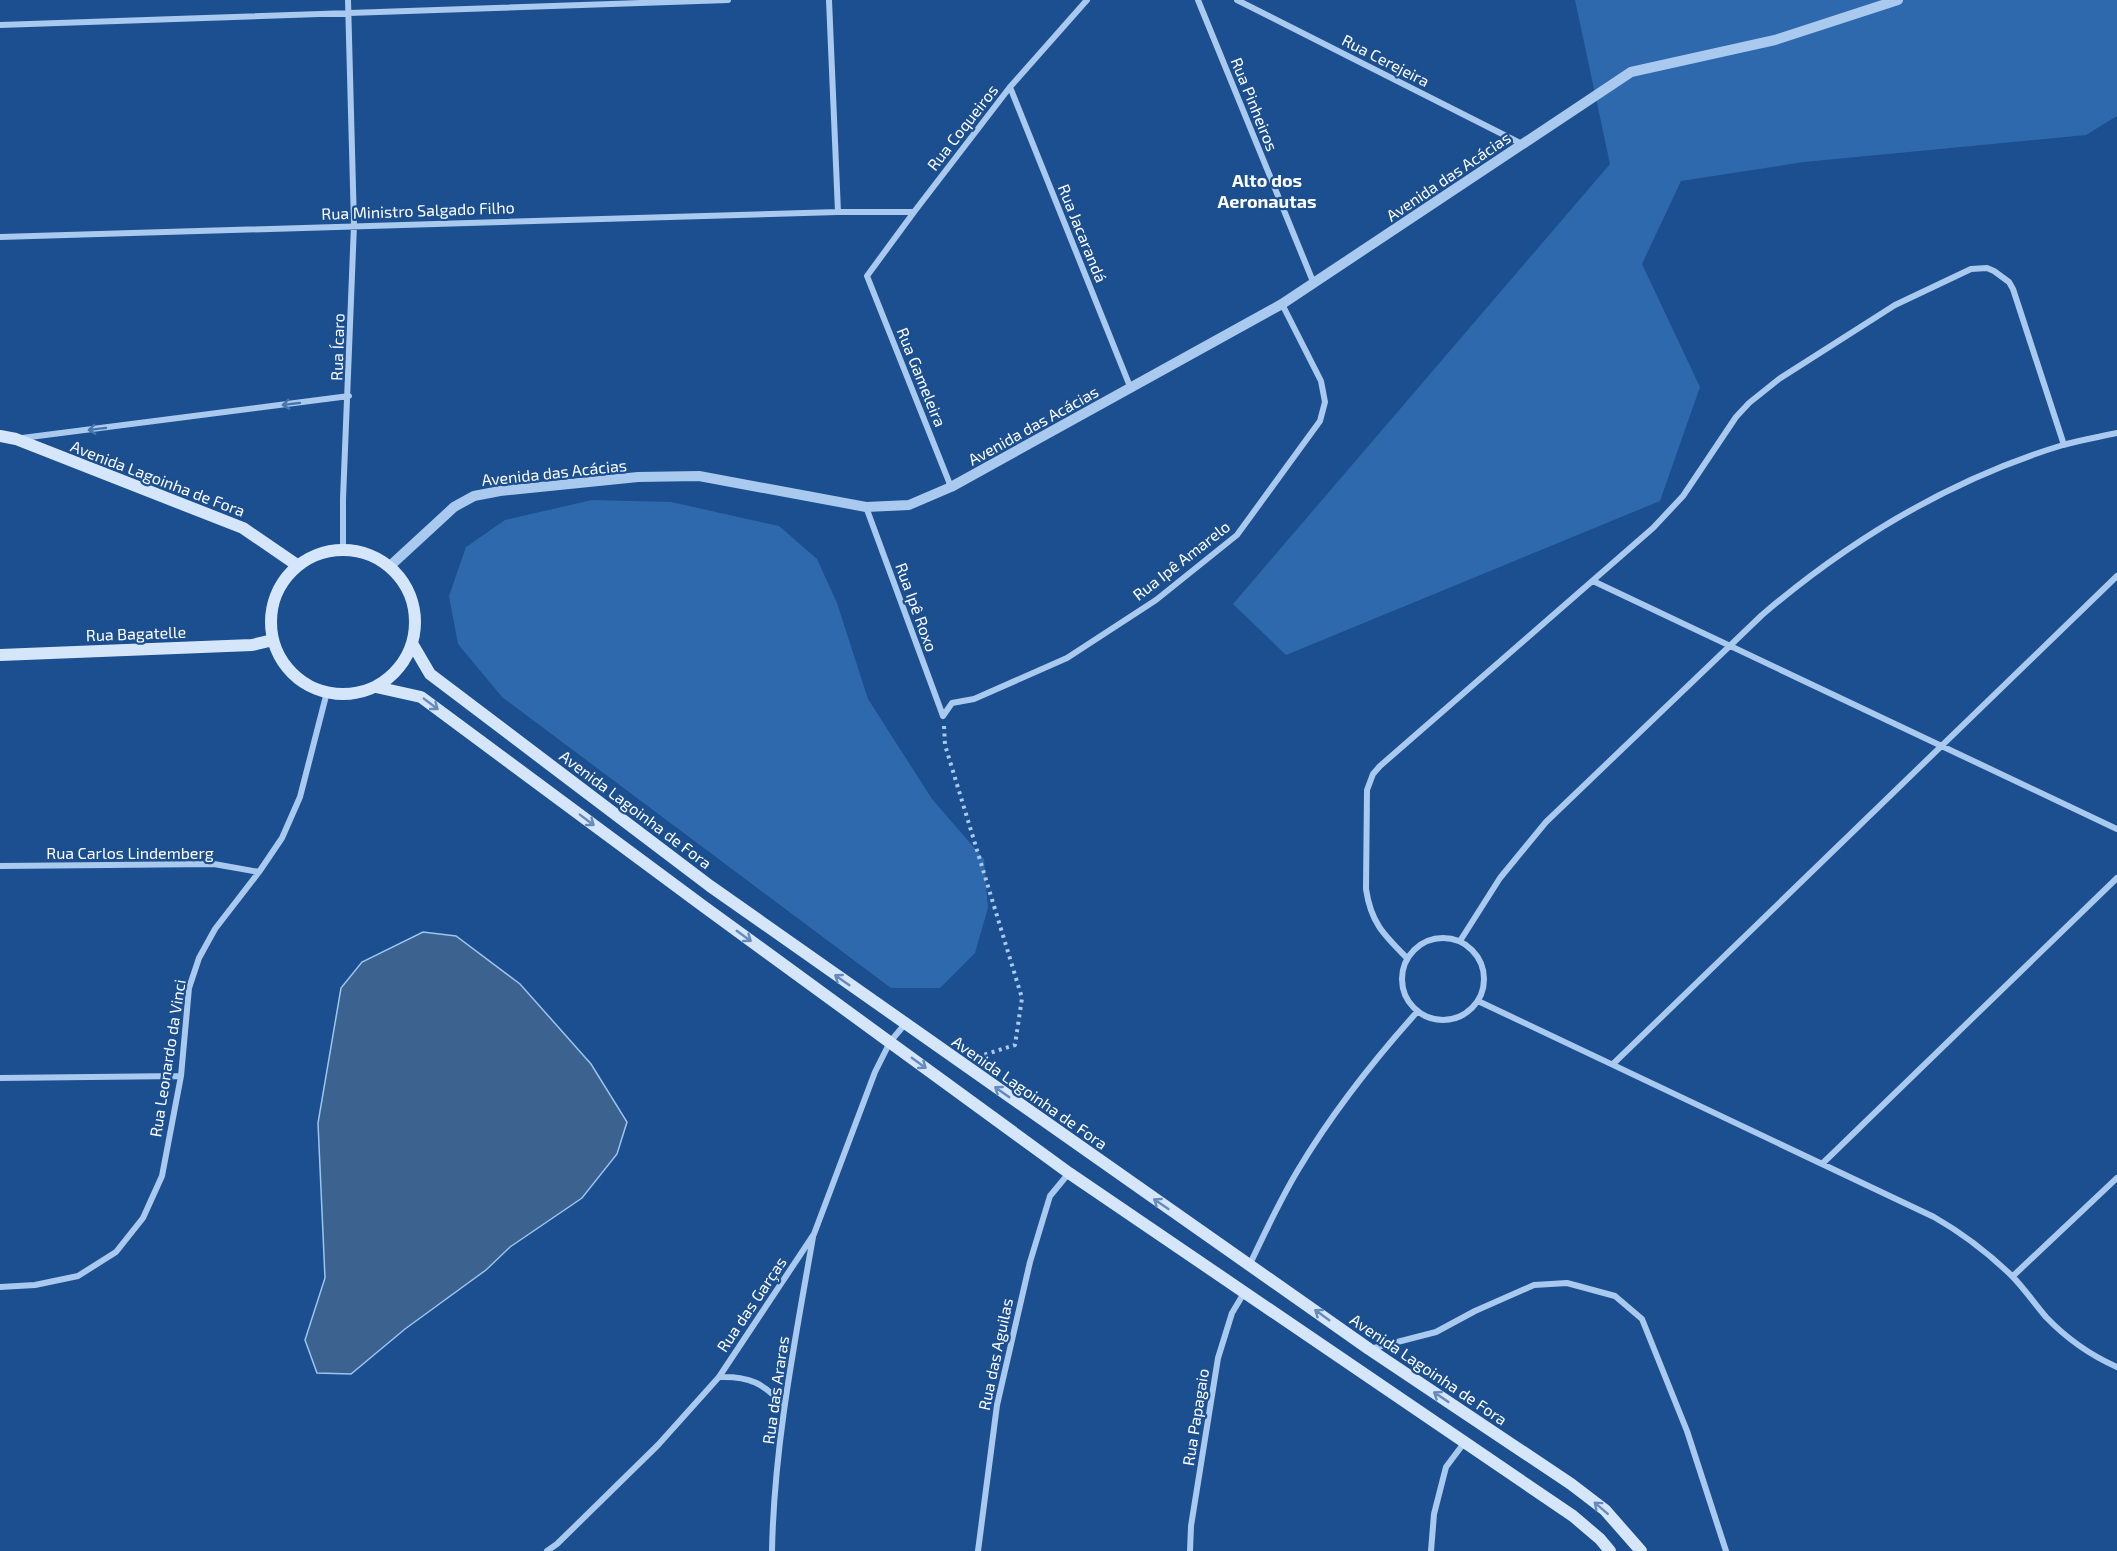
<svg xmlns="http://www.w3.org/2000/svg" width="2117" height="1551" font-family="'Exo 2',sans-serif">
<rect width="100%" height="100%" fill="#1b4f8f"/>
<path fill="#2e69ad" d="M1575 0H2117V116L2086 135 1804 162 1681 181 1642 264 1700 387 1660 501 1286 655 1233 604 1610 164Z
M592 500 671 502 779 526 817 559 837 603 868 699 932 799 984 859 988 908 975 953 940 988H891L502 697 458 644 449 596 466 547 505 520Z"/>
<path fill="#3c6290" stroke="#9cc4f0" stroke-width="1.5" d="M423 932 456 936 520 984 591 1064 627 1122 617 1154 582 1198 510 1247 486 1270 405 1329 351 1374 317 1373 305 1340 325 1278 318 1123 341 988 362 962Z"/>
<g fill="none" stroke-linecap="round" stroke-linejoin="round">
<path stroke="#a9c9ee" stroke-width="4" stroke-dasharray="3 4.5" stroke-linecap="butt" d="M944 726 945 745 1022 998 1015 1045 977 1057"/>
<path stroke="#a9c9ee" stroke-width="6" d="M829 0 838 212H914
M1198 0 1314 284
M1237 0 1522 144
M0 25 728 0
M1010 87 1131 389
M0 237 838 212
M22 438 349 396
M951 487 867 276 914 212 1010 87 1087 0
M866 507 943 716
M343 549V499L354 225 348 0
M1593 581 2117 829
M943 716 952 703 974 699 1067 658 1156 600 1237 535 1320 421 1325 402 1321 381 1282 304
M0 866 214 864 259 872
M1402 979a41 41 0 1 1 82 0a41 41 0 1 1-82 0Z
M1460 941 1500 878 1546 822 1762 615C1851 539 1951 479 2063 445 2081 440 2099 437 2117 433
M1407 958C1384 935 1371 923 1366 889L1367 790 1373 774 1380 766 1653 528 1683 496 1736 417 1749 403 1779 379 1895 305 1971 269 1987 268 1994 271 2009 282 2013 289 2064 445
M1478 1001 1934 1217C1962 1233 1987 1252 2011 1275 2024 1288 2034 1303 2046 1317 2067 1339 2090 1355 2117 1367
M1613 1064 2117 576
M0 1078 181 1076
M1823 1163 2117 878
M1250 1264C1265 1232 1280 1200 1298 1170 1332 1113 1373 1061 1417 1012
M2013 1276 2117 1178
M0 1287 35 1285 78 1276 116 1252 143 1218 162 1176 181 1076 189 988 199 958 215 929 259 872 282 838 300 797 327 692
M1370 1349 1436 1332 1475 1311 1534 1285 1567 1283 1615 1296 1642 1319 1687 1431 1726 1551
M719 1377C749 1376 764 1383 784 1406
M547 1551 557 1544 658 1445 719 1377 814 1234 875 1072 890 1042 905 1024
M772 1551C774 1445 795 1341 813 1237
M978 1551 997 1405 1030 1262 1050 1196 1069 1173
M1190 1551 1191 1526 1218 1358 1232 1313 1244 1293
M1431 1551 1434 1514 1446 1467 1464 1443"/>
<path stroke="#a9c9ee" stroke-width="10" d="M390 566 454 507 474 496 500 491 638 477 699 476 866 507 909 505 951 487 1282 304 1631 72 1775 40 1898 0"/>
<path stroke="#d6e6fa" stroke-width="12" d="M0 436 16 439 243 528 297 565
M271 622a72 72 0 1 1 144 0a72 72 0 1 1-144 0Z
M413 645 430 674 710 886 1369 1349 1571 1484 1605 1510 1641 1551
M0 655 252 645 273 640
M376 687 421 697 703 906 1069 1173 1573 1516 1600 1539 1610 1551"/>
</g>
<defs><path id="oneway-shaft" d="M-6 0H5M1.5-3L5.5 0L1.5 3" fill="none" stroke-width="1.6" stroke-linecap="round" stroke-linejoin="round" transform="scale(1.5)"/></defs>
<g stroke="#4674ac">
<use href="#oneway-shaft" transform="translate(291 404) rotate(173)"/>
<use href="#oneway-shaft" transform="translate(97 429) rotate(173)"/>
</g>
<g stroke="#668bba">
<use href="#oneway-shaft" transform="translate(431 704) rotate(37)"/>
<use href="#oneway-shaft" transform="translate(587 820) rotate(37)"/>
<use href="#oneway-shaft" transform="translate(744 936) rotate(36)"/>
<use href="#oneway-shaft" transform="translate(842 980) rotate(-145)"/>
<use href="#oneway-shaft" transform="translate(919 1063) rotate(36)"/>
<use href="#oneway-shaft" transform="translate(1002 1092) rotate(-145)"/>
<use href="#oneway-shaft" transform="translate(1161 1204) rotate(-146)"/>
<use href="#oneway-shaft" transform="translate(1322 1315) rotate(-144)"/>
<use href="#oneway-shaft" transform="translate(1441 1397) rotate(-146)"/>
<use href="#oneway-shaft" transform="translate(1601 1508) rotate(-139)"/>
</g>
<g text-anchor="middle" dominant-baseline="central" stroke-width="4.5" stroke-linejoin="round" paint-order="stroke">
<g font-size="16" fill="#fff" stroke="#1b4f8f">
<text transform="translate(1386 60) rotate(27)">Rua Cerejeira</text>
<text transform="translate(1255 104) rotate(68)">Rua Pinheiros</text>
<text transform="translate(962 127) rotate(-52)">Rua Coqueiros</text>
<text transform="translate(1448 176) rotate(-34)">Avenida das Acácias</text>
<text transform="translate(418 210) rotate(-2)">Rua Ministro Salgado Filho</text>
<text transform="translate(1083 233) rotate(68)">Rua Jacarandá</text>
<text transform="translate(337 347) rotate(-88)">Rua Ícaro</text>
<text transform="translate(922 377) rotate(68)">Rua Gameleira</text>
<text transform="translate(1033 425) rotate(-29)">Avenida das Acácias</text>
<text transform="translate(554 472) rotate(-6)">Avenida das Acácias</text>
<text transform="translate(158 478) rotate(21)">Avenida Lagoinha de Fora</text>
<text transform="translate(1181 560) rotate(-38)">Rua Ipê Amarelo</text>
<text transform="translate(917 607) rotate(70)">Rua Ipê Roxo</text>
<text transform="translate(136 633) rotate(-2)">Rua Bagatelle</text>
<text transform="translate(636 809) rotate(37)">Avenida Lagoinha de Fora</text>
<text x="130" y="852">Rua Carlos Lindemberg</text>
<text transform="translate(167 1058) rotate(-81)">Rua Leonardo da Vinci</text>
<text transform="translate(1030 1092) rotate(35)">Avenida Lagoinha de Fora</text>
<text transform="translate(751 1304) rotate(-56)">Rua das Garças</text>
<text transform="translate(995 1354) rotate(-78)">Rua das Aguilas</text>
<text transform="translate(1429 1369) rotate(34)">Avenida Lagoinha de Fora</text>
<text transform="translate(775 1390) rotate(-82)">Rua das Araras</text>
<text transform="translate(1195 1417) rotate(-81)">Rua Papagaio</text>
</g>
<g font-size="18" font-weight="bold" fill="#fff" stroke="#1b4f8f">
<text x="1267" y="180">Alto dos<tspan x="1267" dy="21">Aeronautas</tspan></text>
</g>
</g>
</svg>
